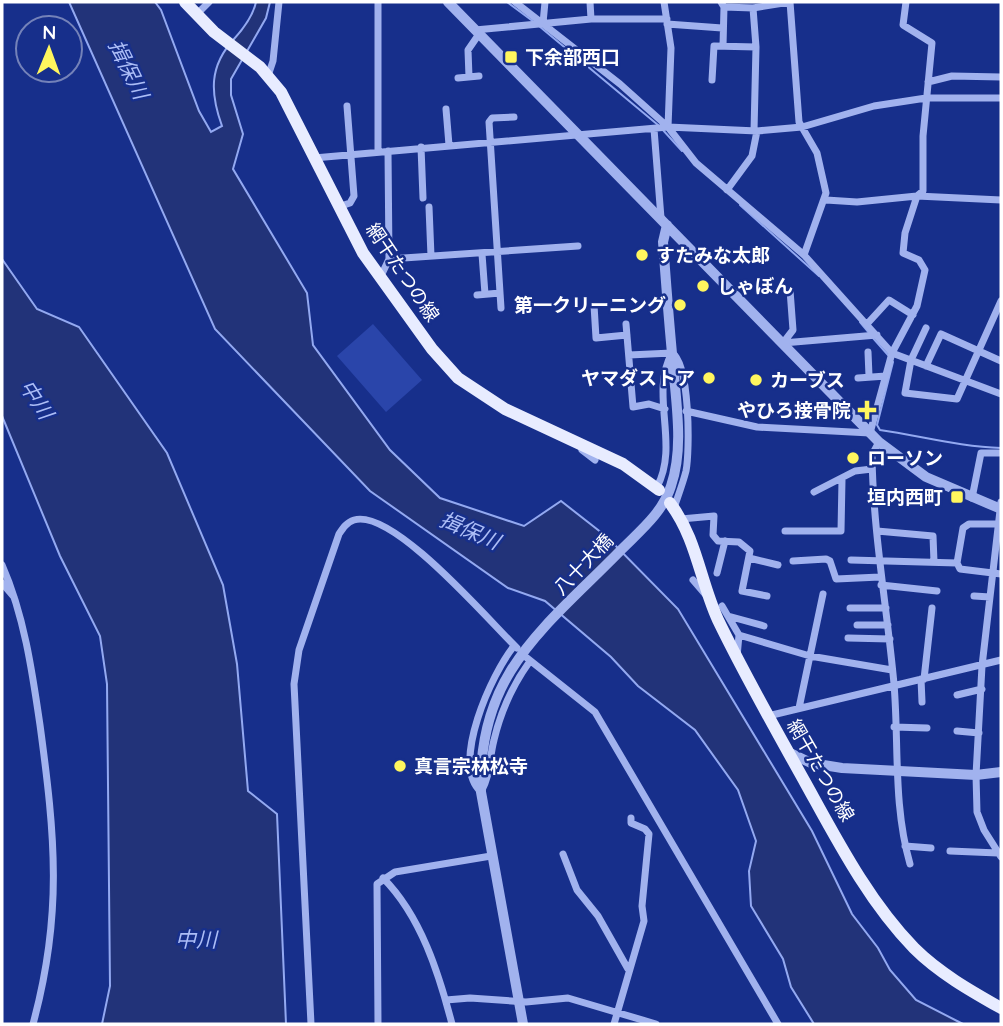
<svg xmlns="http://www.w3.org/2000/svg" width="1003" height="1026" font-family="Quicksand,'Noto Sans JP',sans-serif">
<rect width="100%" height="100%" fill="#172f8b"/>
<path fill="#2a45aa" d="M373 324 422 380 386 412 337 356Z"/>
<path fill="#223379" stroke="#93a9f1" stroke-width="2" d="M69 2H155L161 10 199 111 211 132 222 126C210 93 209 66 234 39 244 28 253 16 256 2H270L266 18 231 79V95L243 134 233 169 307 293 313 345 390 450 440 498 524 526 561 501 607 537 678 609 812 831 852 914 878 948 890 970 916 1000 963 1024H814L791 987 783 959 751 906 749 871 756 841 738 790 695 730 638 686 611 657 545 601 508 588 370 491 215 329Z
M2 259 37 309 79 327 167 453 223 585 237 664 248 791 277 814 286 1024H102L110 986 107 684 100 636 60 556 2 416Z"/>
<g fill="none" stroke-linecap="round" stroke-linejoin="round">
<path stroke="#93a9f1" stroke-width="2" d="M507 2 534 22
M539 26 658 125
M662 129 682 151
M740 205 819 276
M860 322 870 334
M873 338 888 355
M893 362 877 425 880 430C921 436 961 447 1001 448"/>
<path stroke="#a1b2ee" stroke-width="7" d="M378 2V151
M515 2 620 84 668 127 696 163 804 255 892 353 1001 394
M590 2 591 19
M664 2 671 48 668 127
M721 2 724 7 753 8 790 2
M790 2 799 122 817 153 826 193 804 255
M753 8 756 47 754 131
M197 14 209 2
M543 23 545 2
M667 24 722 28
M475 30 591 19H667
M723 46 724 7
M268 76 273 61 279 2
M469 77 468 50 479 34
M458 78 479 76
M712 80 714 46 756 47
M928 82 952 76 1001 77
M446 109 449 145
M654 129 661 218
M421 147 423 198
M314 158 668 127 757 131 802 127 874 106 926 98H1001
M727 190 752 156 757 131
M826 200 857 202 917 196 1001 200
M338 207 350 203 354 196 347 106
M429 207 431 256
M482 254 485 294
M389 259 578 246
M381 276 389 259 388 151
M477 295 500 293
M594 305 596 338 627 335
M501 308 489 122 492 118 514 117
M626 324 633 407 649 404 665 409
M867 324 889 300 913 315
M926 328 911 360 905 393 957 399 1001 301
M783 343 877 335
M783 343 793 330 790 290
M868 352 869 376
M629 355 672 353C690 363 690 451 686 471 683 483 678 496 674 508
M926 366 941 334 1001 361
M858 378 886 376
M686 411 757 427 870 433 892 353 917 306 925 270 919 260 903 253 905 233 917 196 923 191V136L932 43 903 25 906 2
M879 442 872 455C873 532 887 607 894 684 899 744 893 805 910 864
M582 450 595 460
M657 487C680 444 649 394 672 353
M814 492 855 471 872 469
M972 498 981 453H1001
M1001 502 982 666 976 775 977 812 984 830 1001 857
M681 519 714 516 713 535 718 541 739 542 750 551 742 591 767 596
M785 531H841L842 480
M877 531 933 536 934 562
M749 558 778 565
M851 560 957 563 960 569 1001 574
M793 561 826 559 830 561 836 579 880 577
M957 563 963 528 969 524H999
M2 565C24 615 32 670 40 725 55 836 63 914 33 1024
M717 573 725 541
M693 580 705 594
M2 583 14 597
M881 585 937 591
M974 596 990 597
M722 606 739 635 737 657
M850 608H886
M728 616 764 626
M857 625H888
M739 635 810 656 892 670
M848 638 890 639
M514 646C492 673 450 764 481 792 491 774 489 759 494 740 501 710 512 686 530 661
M527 658 595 712 778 1024
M921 679 922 702
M924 679 932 608
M957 695 982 689
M799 708 823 594
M768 716 1001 660
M894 727 927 728
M957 731 979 733
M905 846 931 848
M950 851 998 853
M563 854 577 890 598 916 628 969
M383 878C421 916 439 974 452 1024
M446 1000 470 998 526 1002 568 998 656 1024
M311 1024 294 684 299 650 339 534C343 528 347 522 354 520 393 508 489 621 517 648
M378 1024 377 884 395 872 491 856
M614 1024 644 921 642 906 649 834 645 829 631 823V818"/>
<path stroke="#a1b2ee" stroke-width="10" d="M448 2 879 442 926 477 1001 509
M788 752 811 763 842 768 976 775 1001 772
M523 1024 481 792C477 672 546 627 622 549 641 530 663 512 671 486 684 448 676 403 673 364 669 323 666 283 663 242L667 225"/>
<path stroke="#e8ecff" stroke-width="12" d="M185 2 214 32 260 67 281 92 363 253 432 349 458 378 505 409 623 464 659 490
M670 503C697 539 700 581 718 620 745 676 776 730 806 784 837 840 869 902 914 948 939 973 971 991 1001 1008"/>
</g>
<g fill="#fff65e" stroke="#172f8b" stroke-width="2.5">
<rect x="504" y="50" width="14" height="14" rx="3.5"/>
<circle cx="642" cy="255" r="7"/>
<circle cx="703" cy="286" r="7"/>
<circle cx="680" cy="305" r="7"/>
<circle cx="709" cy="378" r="7"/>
<circle cx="756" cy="380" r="7"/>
<path d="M863.5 399.5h7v7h7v7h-7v7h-7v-7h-7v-7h7z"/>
<circle cx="853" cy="458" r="7"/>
<rect x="950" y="490" width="14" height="14" rx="3.5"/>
<circle cx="400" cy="766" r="7"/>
</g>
<g text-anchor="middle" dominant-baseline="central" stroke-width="5" stroke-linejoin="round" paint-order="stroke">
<g font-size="19" font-weight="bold" fill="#fff" stroke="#172f8b" text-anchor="start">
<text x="525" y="57">下余部西口</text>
<text x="656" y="255">すたみな太郎</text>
<text x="717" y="286">しゃぼん</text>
<text x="666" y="305" text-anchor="end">第一クリーニング</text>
<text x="695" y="378" text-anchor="end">ヤマダストア</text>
<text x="770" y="380">カーブス</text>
<text x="851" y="410" text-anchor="end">やひろ接骨院</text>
<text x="867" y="458">ローソン</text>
<text x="943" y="497" text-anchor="end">垣内西町</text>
<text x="414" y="766">真言宗林松寺</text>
</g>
<g font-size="19" fill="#fff" stroke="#172f8b">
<text transform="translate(403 272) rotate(56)">網干たつの線</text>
<text transform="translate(583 564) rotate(-46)">八十大橋</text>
<text transform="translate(821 770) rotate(60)">網干たつの線</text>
</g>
<g font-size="21" font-style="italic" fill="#acbdf6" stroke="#172f8b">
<text transform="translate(129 69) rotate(64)">揖保川</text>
<text transform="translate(37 399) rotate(57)">中川</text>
<text transform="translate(470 530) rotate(23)">揖保川</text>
<text x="196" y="939">中川</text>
</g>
</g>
<rect width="1003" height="1026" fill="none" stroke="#ffffff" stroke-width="7"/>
<g transform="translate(49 49) rotate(1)"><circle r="33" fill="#172f8b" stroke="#7482b9" stroke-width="2"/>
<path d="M0-5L12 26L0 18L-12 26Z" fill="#fff65e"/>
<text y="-10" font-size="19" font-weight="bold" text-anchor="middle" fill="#ffffff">N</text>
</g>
</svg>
